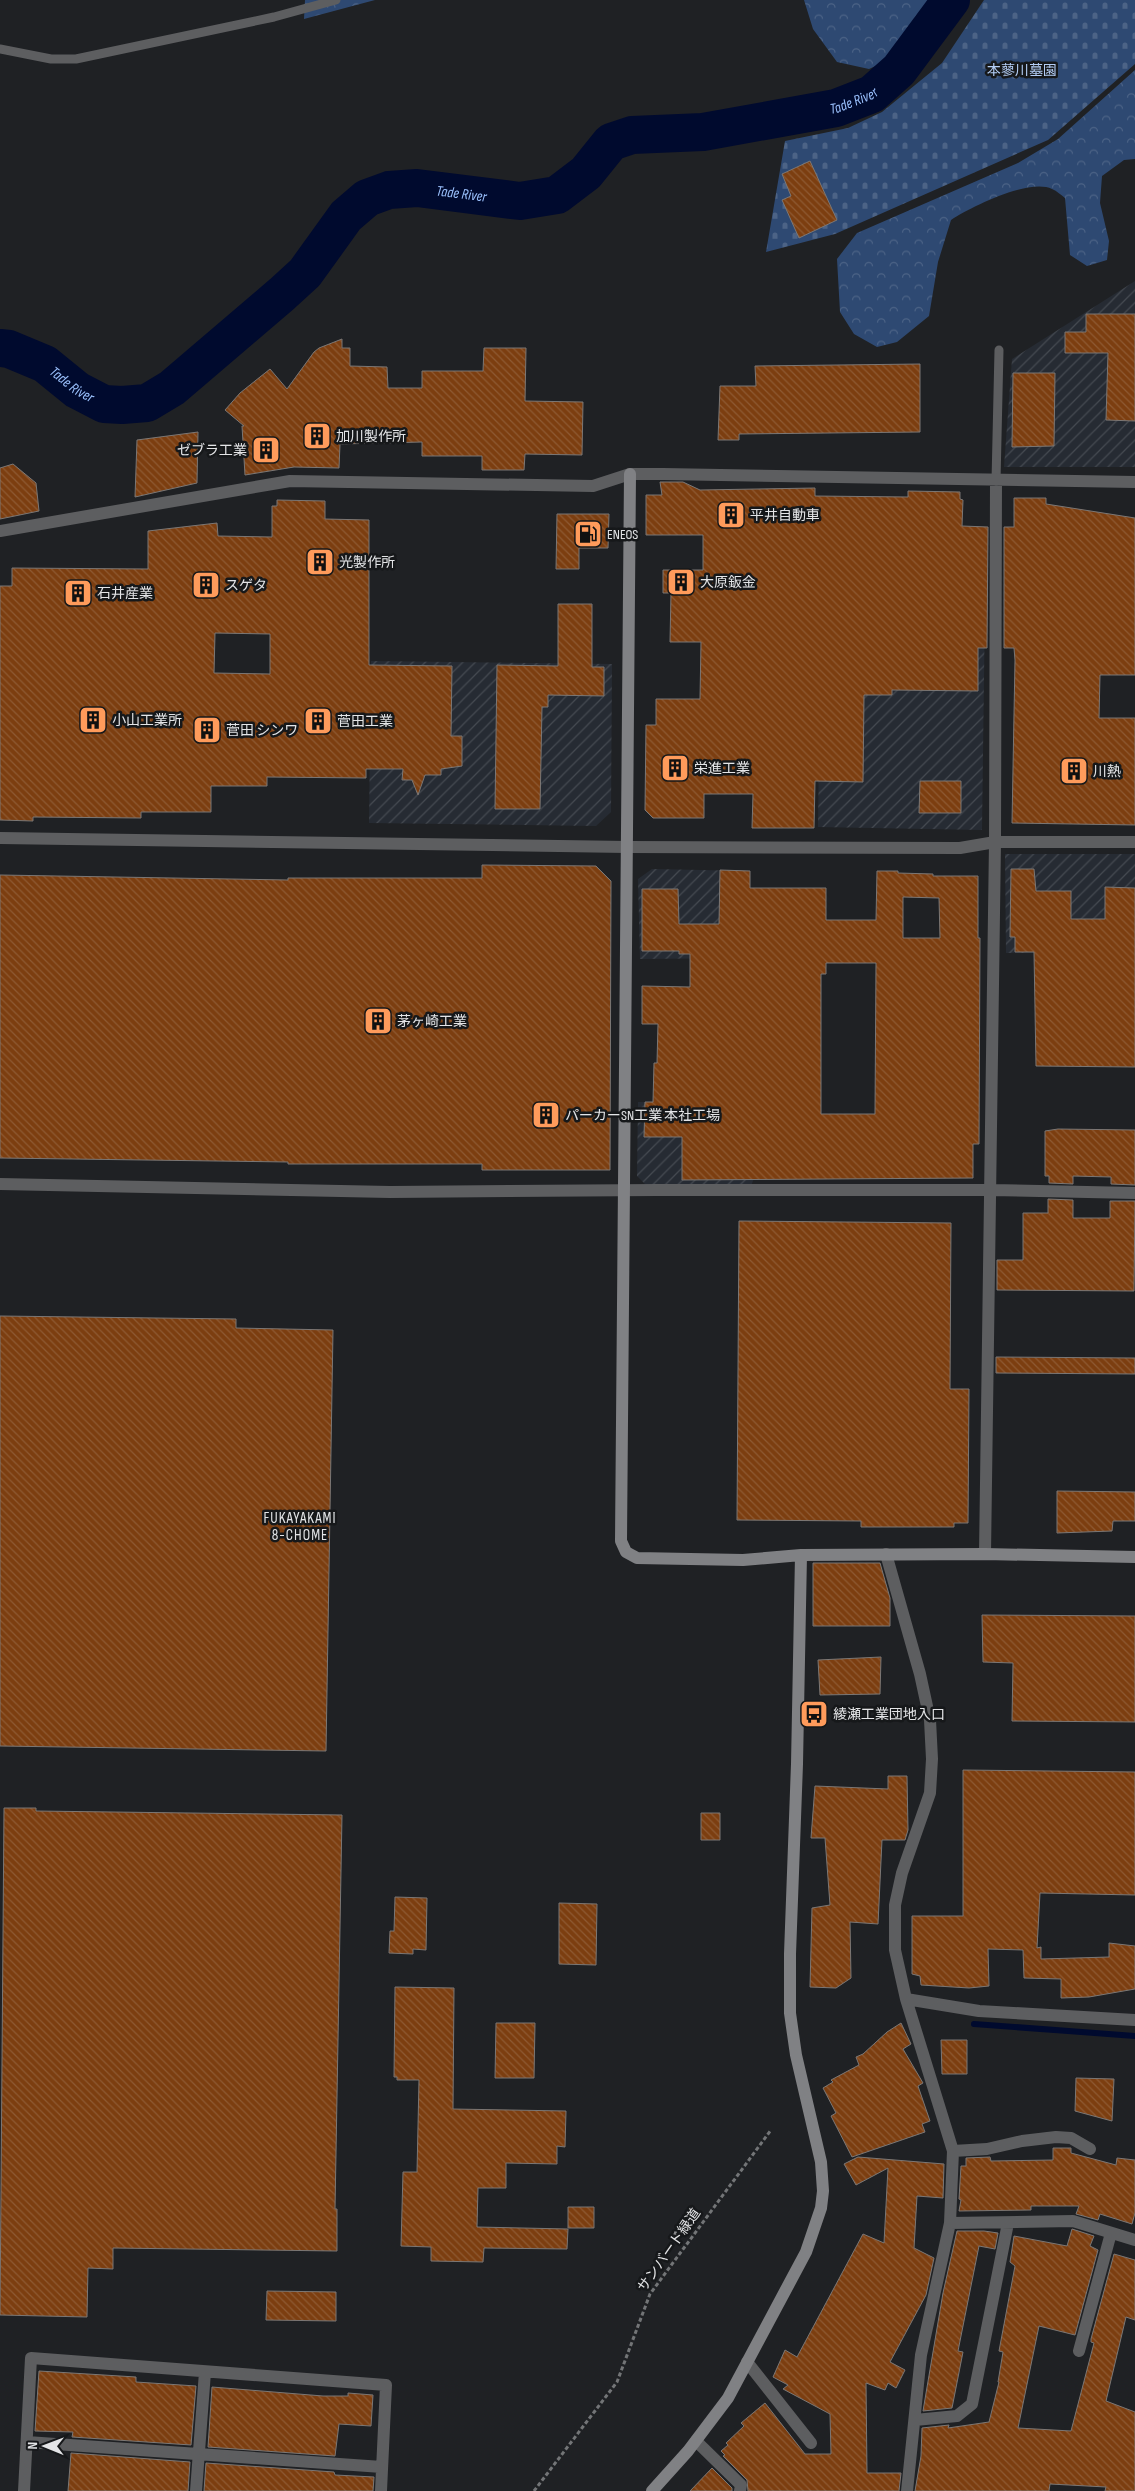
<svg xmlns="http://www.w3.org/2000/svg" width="1135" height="2491" font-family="'Sofia Sans Condensed','Noto Sans JP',sans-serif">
<defs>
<pattern id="industrial-furrows" width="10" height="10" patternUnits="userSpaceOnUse" patternTransform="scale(1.25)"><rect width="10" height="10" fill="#262b33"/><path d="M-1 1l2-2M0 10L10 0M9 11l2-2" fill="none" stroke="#454a51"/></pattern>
<pattern id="forest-crowns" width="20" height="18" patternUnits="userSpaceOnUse" patternTransform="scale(1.25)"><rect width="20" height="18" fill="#2e4972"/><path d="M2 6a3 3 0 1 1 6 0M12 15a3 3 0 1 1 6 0" fill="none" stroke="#4c6386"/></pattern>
<pattern id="cemetery-stones" width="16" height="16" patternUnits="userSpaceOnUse" patternTransform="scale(1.25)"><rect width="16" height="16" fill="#2e4972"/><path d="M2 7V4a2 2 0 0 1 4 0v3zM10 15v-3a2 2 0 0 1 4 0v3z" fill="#4c6386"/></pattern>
<pattern id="building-back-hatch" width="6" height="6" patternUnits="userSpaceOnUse" patternTransform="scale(1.25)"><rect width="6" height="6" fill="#7c3e10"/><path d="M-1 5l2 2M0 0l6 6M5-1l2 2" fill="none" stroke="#8e5a33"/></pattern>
</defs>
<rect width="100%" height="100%" fill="#1f2124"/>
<path fill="url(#industrial-furrows)" d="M1135 281V467H1004L1012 359Z
M821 598 985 601 982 830 818 827Z
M371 661 612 664 611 812 596 826 369 823Z
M1005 854H1135V952L1006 953Z
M652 869 750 871 749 958 640 959 638 879Z
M638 1102 749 1104 754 1178 751 1186 646 1185 637 1176Z"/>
<path fill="url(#forest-crowns)" d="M305 0H375L304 19Z
M804 0H948L902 54 869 69 837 62 813 29Z
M1135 70V159L1124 160 1102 176 1100 203 1109 241 1107 260 1087 266 1070 255 1065 198C1061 195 1057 191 1052 189 1029 178 971 207 951 220L938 262 929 316 897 342 877 347 854 334 840 312 837 259 857 233 1018 163 1058 139Z"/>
<path fill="url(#cemetery-stones)" d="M984 0H1135V64L1048 140 835 234 766 252 785 141 848 128 882 112 942 63Z"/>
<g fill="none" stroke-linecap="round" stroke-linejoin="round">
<path stroke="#000a2e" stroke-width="6" d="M974 2024 1135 2036"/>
<path stroke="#000a2e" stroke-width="38" id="s1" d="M0 348 9 349 45 364 77 390 104 404 122 405 147 403 172 388 282 294 305 273 346 216 367 198 389 190 417 188 520 201 557 195 586 173 611 142 632 135 703 132 836 108 872 94 899 70 951 0"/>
</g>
<path fill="url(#building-back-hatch)" stroke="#7b7775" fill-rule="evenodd" d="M810 161 837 220 799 238 782 200 791 196 782 174Z
M1086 314H1135V421L1106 420 1108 353H1065V332H1086Z
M342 339V348H350V366L387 367 388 388H422V371H483L484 348H526L525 401 583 402 582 455 525 454 524 470H482V456H422V442L340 444 339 468 294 467 245 475 242 426H244L225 410 240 393 270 369 287 389 314 352 319 348Z
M920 364V432L739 434V440H718L720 386H756L755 366Z
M1013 373H1055L1054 446 1012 447Z
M198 432 197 483 135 497 137 440Z
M13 464 36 483 39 511 0 519V468Z
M660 482H683L700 490 815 488V496L908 497V491L960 492V499L963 500 962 526 988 527 987 648H978V691L892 690V695H864L863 782 815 781 814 828H752L753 794H704V818H653L645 810 646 725H656V699H700L701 642H670L671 593H663V570H703V535H646V495H662Z
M1014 498H1046V504L1135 518V675H1100L1099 718H1135V825L1012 823 1015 660 1014 648H1004V527H1014Z
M277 500 325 501V519L369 520V665L452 666 451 736H462V766L441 769V775H425L418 795 412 780H402L403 769H366V778L267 777V786H211V812H141V818L33 817V821L0 820V586H12V568L148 569V531L217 523 218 536 272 537V506H277ZM215 633 270 634V674L214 673Z
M557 514H609L608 548H579V569H556Z
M558 604H592V667H604V696L548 695V707H542L540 809H495L497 665 558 666Z
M920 781H961V813H919Z
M482 865 596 866 611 881 610 1170H482V1164H288V1162L0 1158V875L288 880V878H482Z
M1011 869H1034L1036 891H1071V919H1105V887L1135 888V1067L1036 1066 1034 952H1015V937H1010Z
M720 870 750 871V888H826V920H876L877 871H898V873L933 874V876H978V938H980L979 1144H973V1178L682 1180V1137H644L645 1102H653L654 1063H657L658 1024H642V986L690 987V954H679V951H642V889H678L679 924H719ZM903 897 939 898 940 938H903ZM826 963H876L875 1114H821V974H826Z
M1058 1129 1135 1130V1185L1111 1184V1177L1073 1176V1184L1049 1183V1176H1045V1131Z
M1048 1199 1073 1200V1218H1110V1201H1135L1134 1291 997 1290V1260H1023V1213H1048Z
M739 1221 951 1223 950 1389H969L968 1523H954V1527H861V1521L737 1520Z
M0 1316 236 1319V1328L333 1330 326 1751 0 1746Z
M996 1357 1135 1358V1374L996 1373Z
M1057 1491 1135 1492V1521H1113L1112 1531 1057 1533Z
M813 1563H880L890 1598V1626H813Z
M982 1615 1135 1616V1722L1012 1721 1013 1663 983 1662Z
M881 1657 880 1694 820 1695 818 1660Z
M963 1770 1135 1772V1895L1040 1893 1037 1948 1041 1947V1959L1109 1957V1943L1135 1946V1989L1089 1997 1061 1998V1979L1024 1978 1023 1950 988 1949 989 1986 969 1988 921 1985 920 1976 912 1974V1916H963Z
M888 1776H907L908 1830 905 1840H882L878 1924 850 1922 851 1978 836 1988 810 1987 812 1908 830 1905 825 1838H811L815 1786 888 1789Z
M4 1808H36V1811L342 1815 335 2209H337V2251L113 2248V2269L88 2268 87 2317 0 2315Z
M701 1813H720V1840H701Z
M395 1897 427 1898 426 1950 413 1949V1954L389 1953 390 1931H394Z
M559 1903 597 1904 596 1965 559 1964Z
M395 1987 454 1988 453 2109 566 2111 565 2147 557 2146V2164L506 2163V2188H478L477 2227 568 2229 567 2249 484 2248 483 2262 431 2261V2247L401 2246 403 2172H417L419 2080H397V2077H394Z
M496 2023H535L534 2078H495Z
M901 2023 911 2044 903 2049 923 2083 918 2086 930 2121 922 2124 925 2132 852 2157 831 2116 836 2113 823 2088 833 2082 831 2080 859 2065 856 2057 863 2054 887 2032Z
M941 2040H967V2074H942Z
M1076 2078 1114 2079 1112 2121 1075 2111Z
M1053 2148H1071V2153L1116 2165 1117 2158 1135 2160V2213L1132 2224 1100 2214 1098 2220 1076 2214 1079 2206H1031V2210L959 2211 961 2200 959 2199 961 2166H966V2158L990 2157 991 2161 1053 2160Z
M858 2157 944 2164 943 2198 917 2196 914 2248 934 2258 926 2295 890 2362 905 2370 896 2388 888 2383 885 2390 866 2383 867 2473H901L899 2491H748L747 2480 723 2456 725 2455 721 2451 728 2445 726 2443 744 2426 741 2423 765 2403 805 2454H831L830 2414 783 2389 788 2385 773 2377 785 2350 797 2357 863 2234 884 2243 888 2168 856 2185 844 2164Z
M568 2207H594V2228H568Z
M1072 2229 1094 2236 1090 2246 1098 2250 1075 2335 1039 2326 1018 2428 1071 2431 1094 2343 1091 2342V2339L1114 2254 1135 2260V2320L1126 2317 1106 2401 1135 2412V2491H1105L1106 2487 1050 2484 1049 2491H915L921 2456 922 2428 949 2425 948 2428 989 2422 999 2382H998L1003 2352 999 2351 1015 2266 1010 2262 1014 2236 1067 2246Z
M957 2231H984L998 2233 995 2249 979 2246 958 2351 963 2352 952 2408 923 2411 943 2293Z
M267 2291 336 2292V2321L266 2320Z
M39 2371 136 2377V2382L196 2386 191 2445 72 2437 73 2432 35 2431Z
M212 2387 323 2396H348V2393L373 2395 371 2426 339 2424 335 2456 208 2447Z
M71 2453 190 2462 188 2491H68Z
M206 2463 334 2472 335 2475 374 2477 373 2491H204Z
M712 2468 732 2488V2491H690Z"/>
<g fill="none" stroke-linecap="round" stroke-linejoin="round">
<path stroke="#737577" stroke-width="3" stroke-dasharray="4 2.5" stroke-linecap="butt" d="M534 2491 617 2382 650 2294 771 2130"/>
<path stroke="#5d5e60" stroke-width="9" d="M0 49 51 59H76L274 17 336 0
M996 481 999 350"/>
<path stroke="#5d5e60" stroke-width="12" d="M0 531 290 481 593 486 630 474H663L1135 482
M0 838 627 847 960 848 995 842H1135
M0 1184 390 1192 657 1190H991L1135 1193
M886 1554 920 1674 930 1720 932 1759 930 1793 902 1873 895 1905V1950L906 1999 953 2151 950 2223 921 2355 907 2491
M985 1554 995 842 996 481
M906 1999 979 2011 1135 2020
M953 2151 987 2149 1022 2141 1056 2137 1071 2138 1090 2149
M950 2223 1073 2221 1135 2240
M1079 2351 1111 2233
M747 2362 811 2443
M915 2420 957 2416 972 2404 1008 2223
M696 2441 741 2485 740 2491
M27 2442 382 2467
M24 2491 31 2358 386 2385 381 2491
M196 2491 205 2372"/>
<path stroke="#808184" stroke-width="12" d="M630 474 621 1541 626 1552 637 1558 743 1560 801 1555 985 1554 1135 1557
M652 2491 688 2451 728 2398 806 2252 821 2208 823 2191 821 2162 796 2055 790 2013V1954L797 1764 801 1555"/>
</g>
<defs>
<symbol id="building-square" viewBox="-11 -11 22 22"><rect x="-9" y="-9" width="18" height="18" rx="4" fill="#ff9b5b" stroke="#16181a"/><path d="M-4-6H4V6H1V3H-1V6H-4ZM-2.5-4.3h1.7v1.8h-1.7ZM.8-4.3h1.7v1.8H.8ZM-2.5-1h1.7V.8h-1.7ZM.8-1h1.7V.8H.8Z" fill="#111"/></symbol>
<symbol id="fuel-square" viewBox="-11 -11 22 22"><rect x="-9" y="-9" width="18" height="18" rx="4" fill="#ff9b5b" stroke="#16181a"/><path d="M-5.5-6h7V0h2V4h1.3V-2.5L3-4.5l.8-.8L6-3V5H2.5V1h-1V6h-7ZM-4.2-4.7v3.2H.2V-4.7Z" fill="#111"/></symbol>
<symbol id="bus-square" viewBox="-11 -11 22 22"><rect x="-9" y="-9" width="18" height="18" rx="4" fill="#ff9b5b" stroke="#16181a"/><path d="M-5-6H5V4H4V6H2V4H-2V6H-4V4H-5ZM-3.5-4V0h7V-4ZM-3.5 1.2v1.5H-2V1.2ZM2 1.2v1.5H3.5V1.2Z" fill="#111"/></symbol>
</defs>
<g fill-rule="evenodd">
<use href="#building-square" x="301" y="420" width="32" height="32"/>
<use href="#building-square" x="250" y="434" width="32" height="32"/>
<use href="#building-square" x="715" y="499" width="32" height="32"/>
<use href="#fuel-square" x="572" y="518" width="32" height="32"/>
<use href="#building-square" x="304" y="546" width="32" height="32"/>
<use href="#building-square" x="665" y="566" width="32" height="32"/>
<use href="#building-square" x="190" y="569" width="32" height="32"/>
<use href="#building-square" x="62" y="577" width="32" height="32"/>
<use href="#building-square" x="77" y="704" width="32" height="32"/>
<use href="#building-square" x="302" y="705" width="32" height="32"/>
<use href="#building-square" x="191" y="714" width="32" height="32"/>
<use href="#building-square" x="659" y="752" width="32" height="32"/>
<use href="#building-square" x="1058" y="755" width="32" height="32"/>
<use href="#building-square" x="362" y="1005" width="32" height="32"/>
<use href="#building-square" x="530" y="1099" width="32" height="32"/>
<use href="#bus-square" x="798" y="1698" width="32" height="32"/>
</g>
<g text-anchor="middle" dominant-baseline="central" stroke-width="5" stroke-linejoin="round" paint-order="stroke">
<g font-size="14" fill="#b3cdf5" stroke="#16181a">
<text x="1022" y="70">本蓼川墓園</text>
</g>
<g font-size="14" fill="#e4e5e7" stroke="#16181a" text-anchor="start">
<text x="336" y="436">加川製作所</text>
<text x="247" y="450" text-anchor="end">ゼブラ工業</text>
<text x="750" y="515">平井自動車</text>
<text x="607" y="534">ENEOS</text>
<text x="339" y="562">光製作所</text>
<text x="700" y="582">大原鈑金</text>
<text x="225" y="585">スゲタ</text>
<text x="97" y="593">石井産業</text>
<text x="112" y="720">小山工業所</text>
<text x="337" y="721">菅田工業</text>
<text x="226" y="730">菅田 シンワ</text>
<text x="694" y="768">栄進工業</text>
<text x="1093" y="771">川熱</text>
<text x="397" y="1021">茅ヶ崎工業</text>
<text x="565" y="1115">パーカーSN工業 本社工場</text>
<text x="833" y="1714">綾瀬工業団地入口</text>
</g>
<g font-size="14" fill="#e4e5e7" stroke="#16181a">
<text transform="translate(669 2250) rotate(-55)">サンバード緑道</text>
</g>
<g font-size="15" font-style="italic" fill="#9ac1fd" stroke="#16181a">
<text stroke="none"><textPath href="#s1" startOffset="982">Tade River</textPath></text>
<text stroke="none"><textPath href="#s1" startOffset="562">Tade River</textPath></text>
<text stroke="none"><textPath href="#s1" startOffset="82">Tade River</textPath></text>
</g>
<g font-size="15" letter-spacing="1" fill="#e4e5e7" stroke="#16181a">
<text x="300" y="1518">FUKAYAKAMI<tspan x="300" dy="17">8-CHOME</tspan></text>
</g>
</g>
<g transform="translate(45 2446) rotate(271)" stroke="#16181a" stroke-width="4" paint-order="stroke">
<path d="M0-4L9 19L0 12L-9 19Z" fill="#e4e5e7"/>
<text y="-8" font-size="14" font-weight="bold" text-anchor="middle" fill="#e4e5e7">N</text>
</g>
</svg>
